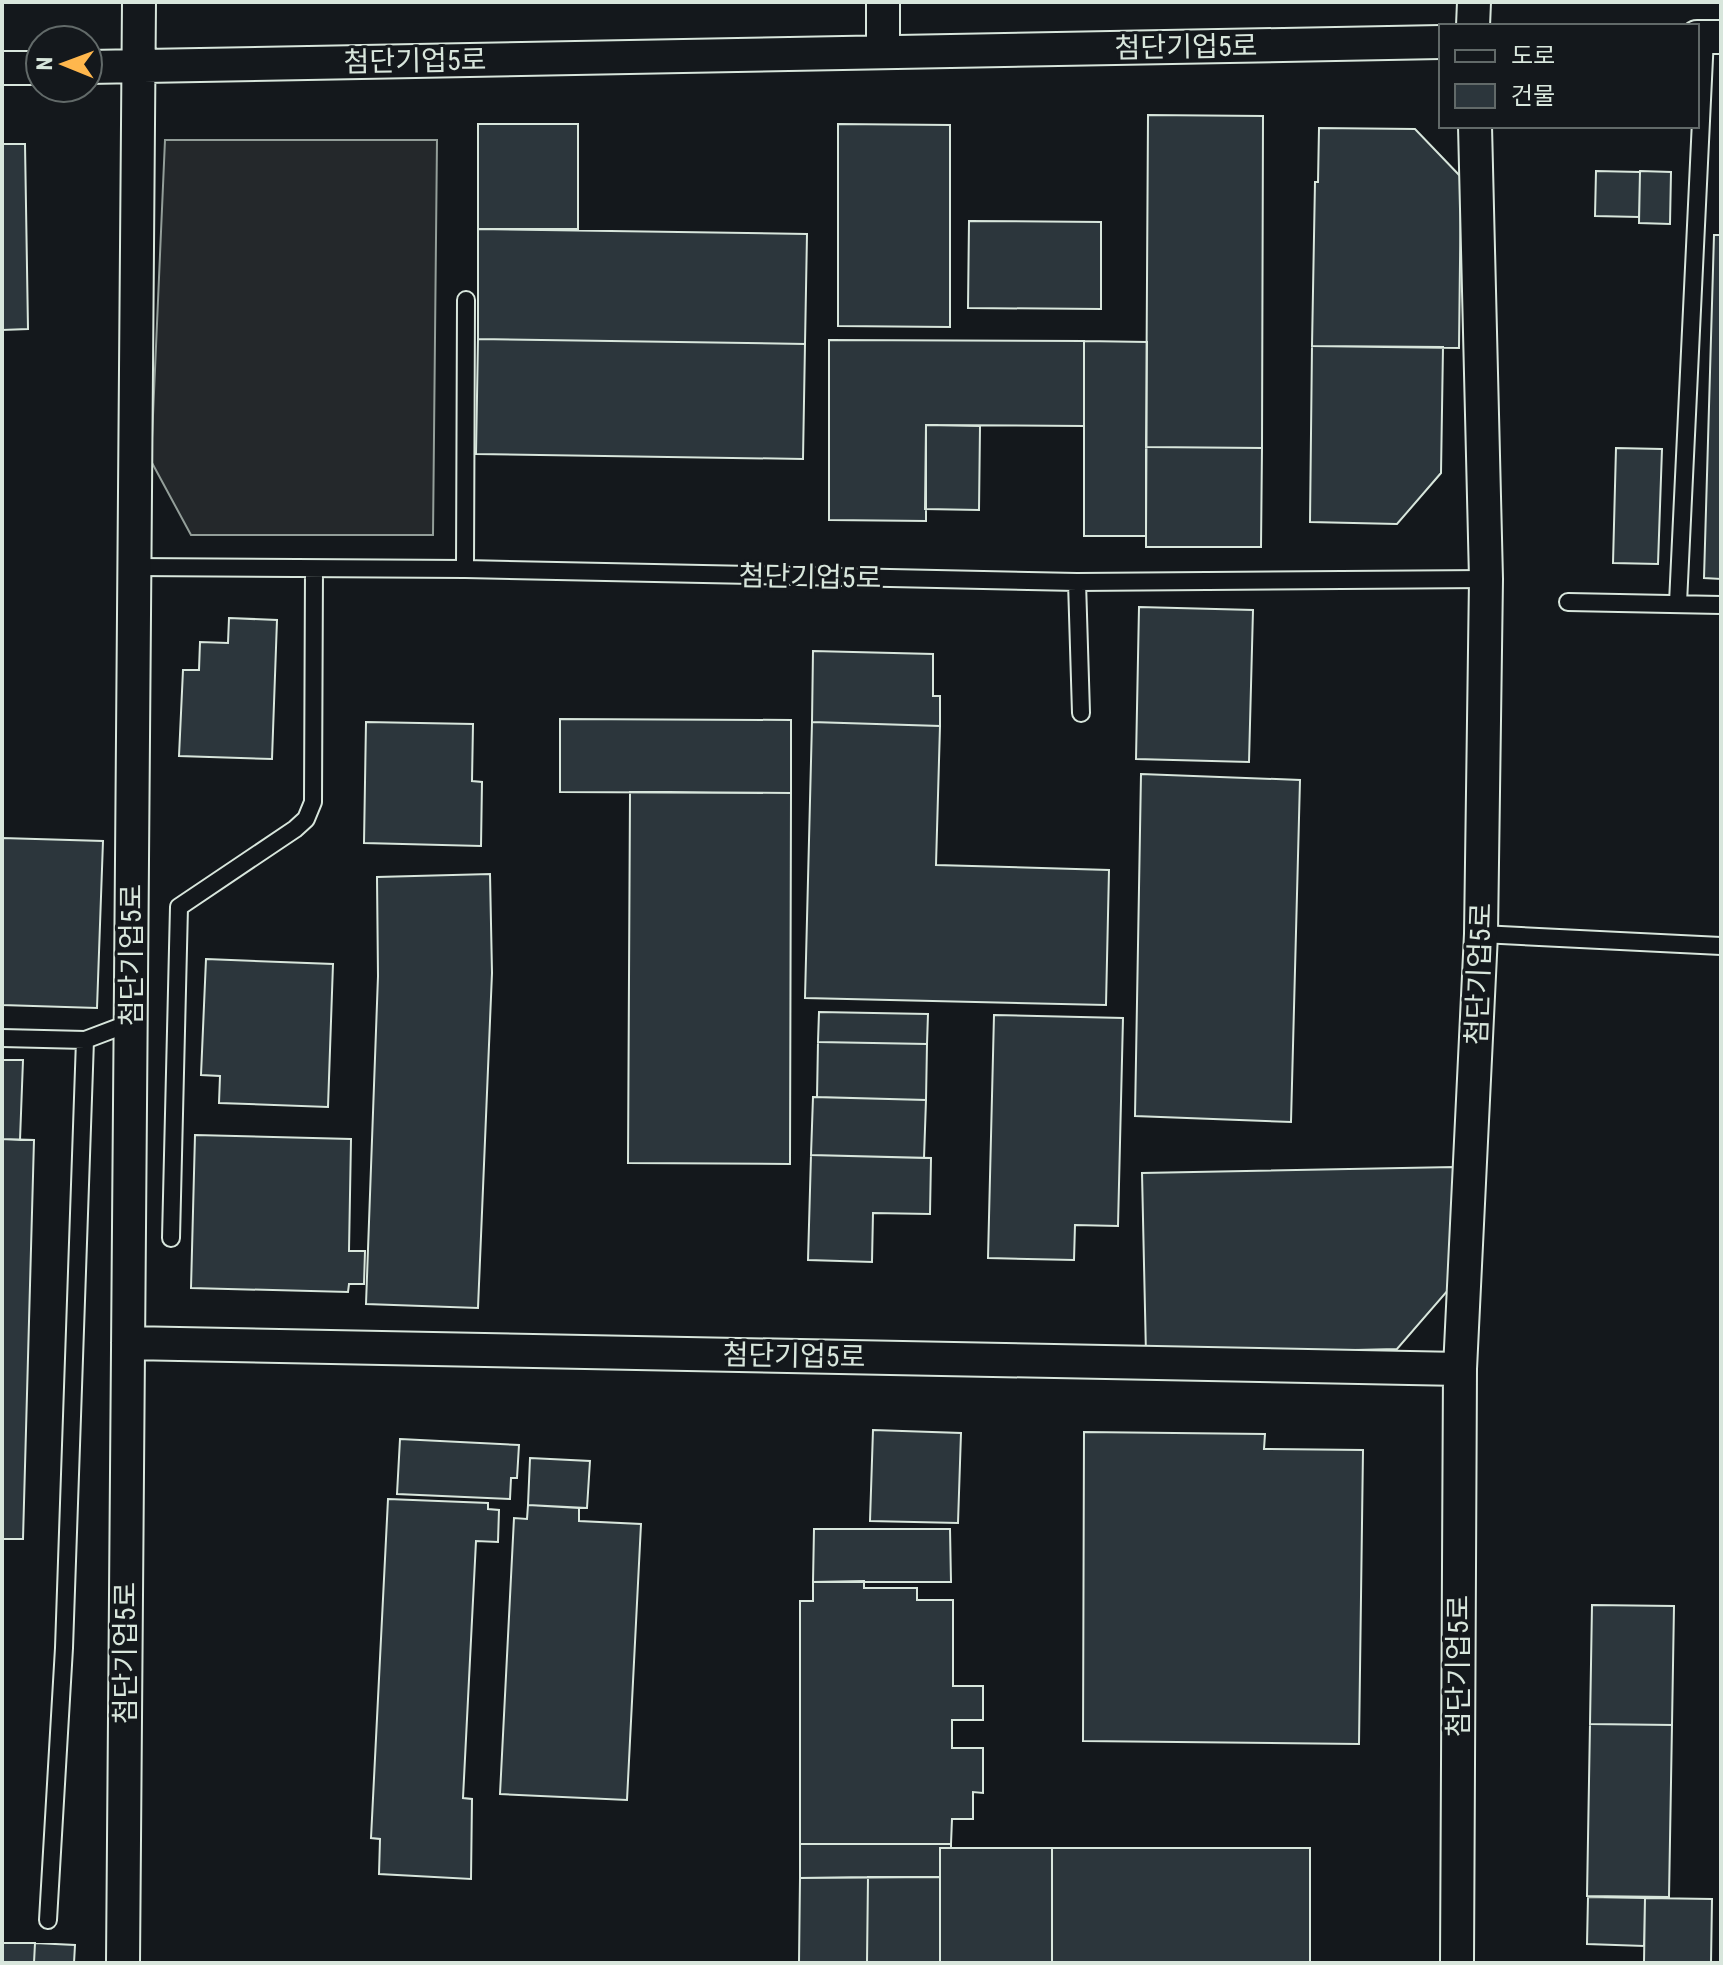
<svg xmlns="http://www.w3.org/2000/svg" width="1723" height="1965" font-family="'Roboto Condensed','Noto Sans KR',sans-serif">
<rect width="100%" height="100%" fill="#14181c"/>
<path fill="#24282b" stroke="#939e99" stroke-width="2" d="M165 140H437L433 535H191L151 461Z"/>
<path fill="#2c363c" stroke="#d8e6dc" stroke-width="2" d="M1148 115 1263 116 1262 448 1146 447Z
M478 124H578V229H478Z
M838 124 950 125V327L838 326Z
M1319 128 1415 129 1461 177 1459 348 1312 346 1315 182H1318Z
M2 144H25L28 329 2 330Z
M1596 171 1640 172 1639 217 1595 216Z
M1640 171 1671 172 1670 224 1639 223Z
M969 221 1101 222V309L968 308Z
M478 229 807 234 805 344 478 339Z
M1714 235H1721V579L1704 578Z
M478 339 805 344 803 459 476 454Z
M829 340 1084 341V426L926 425V521L829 520Z
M1084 341 1147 342 1146 536H1084Z
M1312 346 1443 347 1441 473 1397 524 1310 522Z
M926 425 980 426 979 510 925 509Z
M1146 447 1262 448 1261 547H1146Z
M1616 448 1662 449 1658 564 1613 563Z
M1139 607 1253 610 1249 762 1136 759Z
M229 618 277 620 272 759 179 756 183 670H199L200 642 228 643Z
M813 651 933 654V696H940V726L812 722Z
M560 719 791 720V793L560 792Z
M366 722 473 724 472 781 482 782 481 846 364 843Z
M812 722 940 726 936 865 1109 870 1106 1005 805 998Z
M1141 774 1300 780 1291 1122 1135 1116Z
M630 792 791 793 790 1164 628 1163Z
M2 838 103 841 97 1008 2 1005Z
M490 874 492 973 478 1308 366 1304 378 976 377 877Z
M206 959 333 964 328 1107 219 1103 220 1076 201 1075Z
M819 1012 928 1014 927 1044 818 1042Z
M994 1015 1123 1018 1118 1226 1075 1225 1074 1260 988 1258Z
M818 1042 927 1044 926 1100 817 1097Z
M2 1060H23L20 1140 2 1139Z
M813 1097 926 1100 924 1158 811 1155Z
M195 1135 351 1139 349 1251H365L364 1284H349L348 1292 191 1288Z
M2 1139 34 1140 23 1539H2Z
M811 1155 931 1158 930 1214 873 1213 872 1262 808 1260Z
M1454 1167 1456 1281 1397 1349 1146 1355 1142 1173Z
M873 1430 961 1433 958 1523 870 1521Z
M1084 1432 1265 1434 1264 1449 1363 1450 1359 1744 1083 1741Z
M400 1439 519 1445 517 1478H511L510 1499 397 1494Z
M530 1458 590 1461 587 1508 528 1505Z
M388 1499 488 1503V1509L499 1510 498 1542 476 1541 463 1798 472 1799 471 1879 379 1874 380 1839 371 1838Z
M528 1505 579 1508V1521L641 1524 627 1800 500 1794 514 1518 527 1519Z
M814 1529H950L951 1582H813Z
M864 1581V1588H917V1600H953V1686H983V1720H952V1748H983V1793L973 1792V1819H952L951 1844H800V1601H813V1582Z
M1592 1605 1674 1606 1672 1725 1590 1724Z
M1590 1724 1672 1725 1669 1897 1587 1896Z
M800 1844H951V1848H940V1877L800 1878Z
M940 1848H1052V1962L1095 1963H940Z
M1052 1848H1310V1962H1052Z
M868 1877 867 1963H799L800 1878Z
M868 1877H940V1963H867Z
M1588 1897 1645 1898 1644 1946 1587 1944Z
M1645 1898 1712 1899 1711 1963H1644Z
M2 1943H35L34 1963H2Z
M35 1943 75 1945 74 1963H34Z"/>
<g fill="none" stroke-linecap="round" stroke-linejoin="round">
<defs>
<path id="service" d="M134 567 465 569 1077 582 1486 579
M465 569 466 300
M1077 582 1081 713
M1568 602 1721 605
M1678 603 1705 37
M1481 934 1721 946
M2 1038 85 1040 130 1023
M171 1238 179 907 295 829 306 819 313 802 314 569
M48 1920 64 1648 85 1040"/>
<path id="minor" d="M883 2V52
M1473 26 1474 2
M1697 37H1721
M88 67 1441 42
M2 68H40
M128 1343 1460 1369 1481 934 1486 579 1475 126
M123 1963 139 2
M1457 1963 1460 1369"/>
</defs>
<use href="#service" stroke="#d8e6dc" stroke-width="20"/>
<use href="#minor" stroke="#d8e6dc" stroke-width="36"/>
<use href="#service" stroke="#14181c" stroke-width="16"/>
<use href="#minor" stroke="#14181c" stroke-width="32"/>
</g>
<g text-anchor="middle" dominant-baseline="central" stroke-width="6" stroke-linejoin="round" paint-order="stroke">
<g font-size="28" fill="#d8e6dc" stroke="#14181c">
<text transform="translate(1186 47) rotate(-1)">첨단기업5로</text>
<text transform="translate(415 61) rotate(-1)">첨단기업5로</text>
<text transform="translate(810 577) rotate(1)">첨단기업5로</text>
<text transform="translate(131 955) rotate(-90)">첨단기업5로</text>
<text transform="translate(1479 974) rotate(-88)">첨단기업5로</text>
<text transform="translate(794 1356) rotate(1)">첨단기업5로</text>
<text transform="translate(125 1653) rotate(-90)">첨단기업5로</text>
<text transform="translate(1458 1666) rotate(-90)">첨단기업5로</text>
</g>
</g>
<rect width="1723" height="1965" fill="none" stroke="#d8e6dc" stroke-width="8"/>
<rect x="1439" y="24" width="260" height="104" fill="#14181c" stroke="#626a69" stroke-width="2"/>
<rect x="1455" y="50" width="40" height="12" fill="#14181c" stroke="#626a69" stroke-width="2"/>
<text x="1511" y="64" font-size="24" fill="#d8e6dc">도로</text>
<rect x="1455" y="84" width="40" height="24" fill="#2c363c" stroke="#626a69" stroke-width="2"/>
<text x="1511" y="104" font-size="24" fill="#d8e6dc">건물</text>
<g transform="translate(64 64) rotate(271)"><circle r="38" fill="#14181c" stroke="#626a69" stroke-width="2"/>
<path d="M0-6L14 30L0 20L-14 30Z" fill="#ffb74d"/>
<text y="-12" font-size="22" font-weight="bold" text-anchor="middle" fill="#d8e6dc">N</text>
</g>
</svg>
